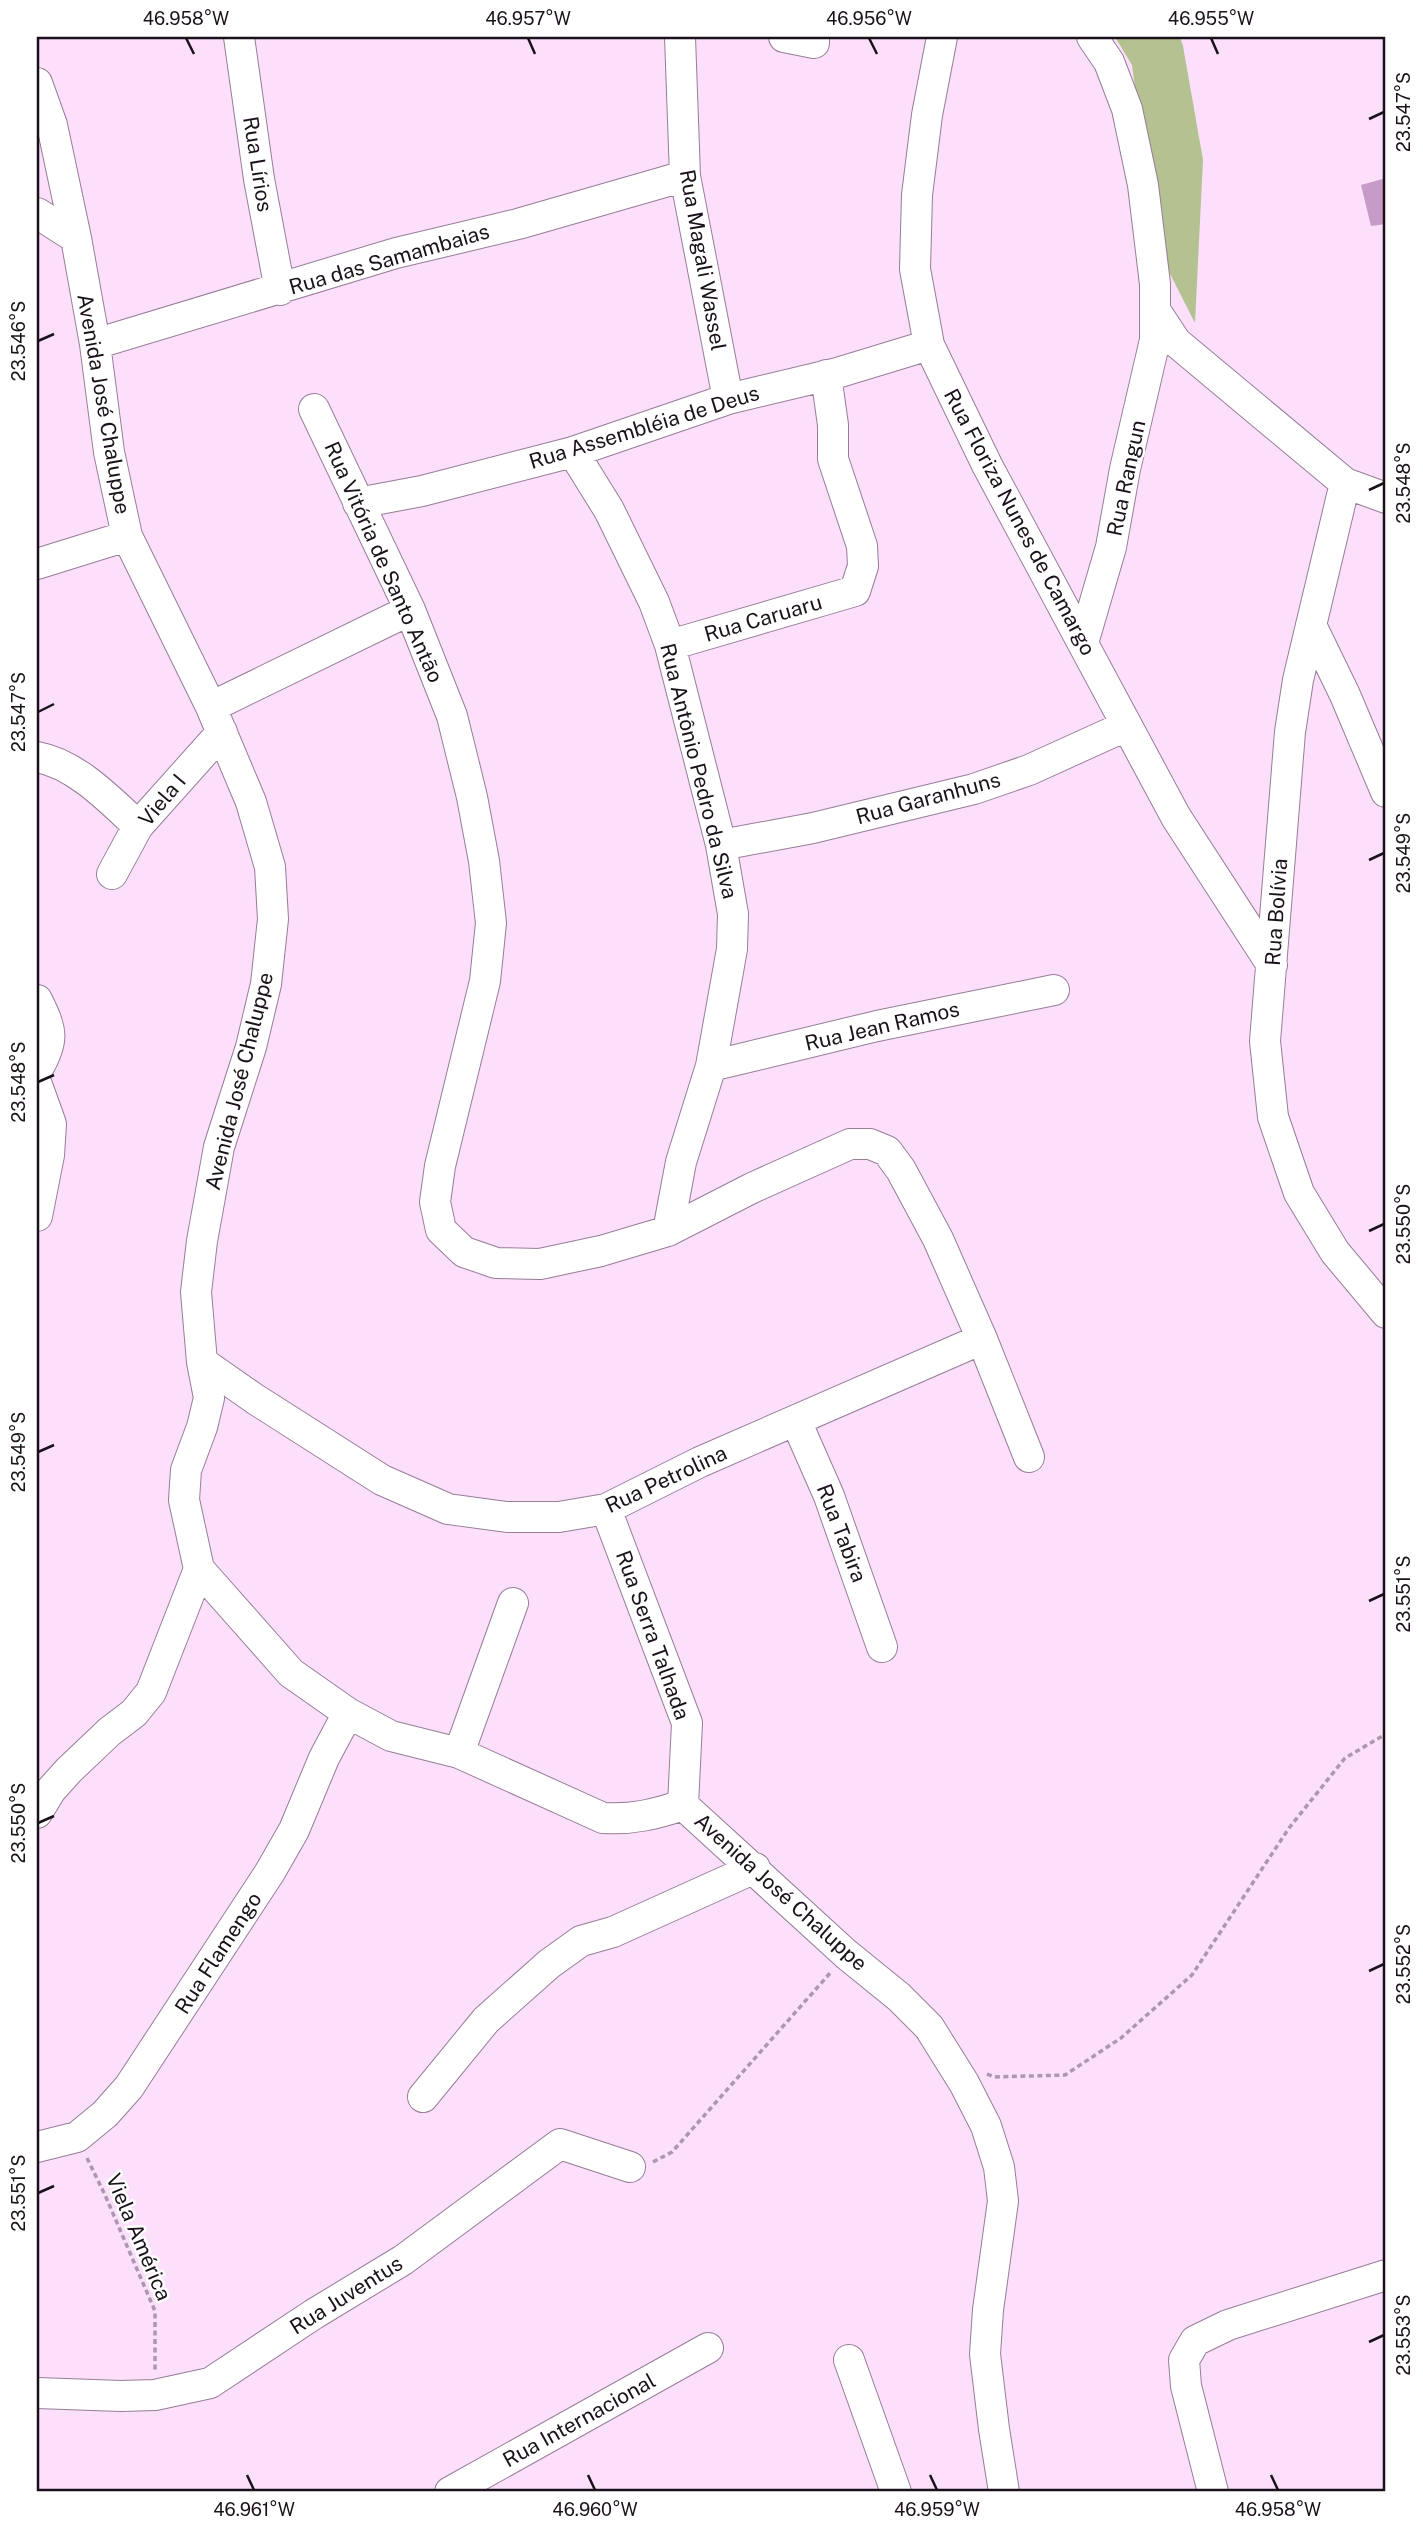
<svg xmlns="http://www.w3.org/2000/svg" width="1423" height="2529" font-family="'Public Sans',sans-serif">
<rect width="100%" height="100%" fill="#fbdffb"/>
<path fill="#b4c190" d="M1115 37H1180L1183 46 1203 160 1195 323 1156 246 1132 65Z"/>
<path fill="#c69bc7" d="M1386 178V224L1371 226 1361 185Z"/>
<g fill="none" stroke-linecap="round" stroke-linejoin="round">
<defs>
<path id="minor" d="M239 37 259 179 280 290
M680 37 685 176 728 399
M784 37 814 43V37
M942 37 927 115 917 195 915 269 929 345 987 465 1176 817 1272 965
M37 83 52 125 76 238 95 344 109 452 127 536 211 707 251 802 270 867 273 919 266 984 251 1047 219 1147 202 1241 196 1292 202 1362 209 1398 202 1427 186 1470 184 1500 199 1569 291 1673 348 1713 391 1736 459 1753 603 1818C632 1820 656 1814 683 1805
M37 213 76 238
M1155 310 1176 342 1345 483 1386 498
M95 344 396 253 518 224 685 176
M314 409 410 610 452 716 472 797 484 861 491 923 485 981 440 1166 435 1202 441 1230 464 1252 496 1263 540 1264 601 1251 668 1231 752 1188 850 1144H870L887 1151 901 1170 938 1239 982 1339 1029 1457
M573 452 609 510 654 602 670 645 721 845 733 914 732 949 711 1066 681 1162 668 1231
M1345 483 1298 680 1290 732 1265 1041 1273 1117 1299 1193 1335 1252 1386 1313
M358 503 422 491 573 452 728 399 837 373 929 345
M37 564 127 536
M1311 625 1345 695 1386 792
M1083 643 1111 547 1125 469 1155 340V284L1143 185 1127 109 1109 62 1092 37
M670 645 855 591 863 566 862 546 833 459V425L826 375
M211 707 410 610
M37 757C76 764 110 800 138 826
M721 845 813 828 974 789 1029 770 1126 726
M112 874 138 826 222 732
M37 1000C52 1030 55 1040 37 1070
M711 1066 877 1026 1054 990
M37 1085 51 1124 49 1155 37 1216
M202 1362 255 1399 382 1480 448 1509 507 1517H559L606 1509 700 1462 982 1339
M796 1421 829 1496 882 1647
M606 1509 687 1723 683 1805
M459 1753 513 1603
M683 1805 846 1954 899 1997 929 2027 964 2083 986 2126 999 2167 1003 2201 988 2310 985 2354 994 2429 1004 2492
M37 1813 51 1790 69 1770 109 1732 134 1713 151 1692 199 1569
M423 2097 486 2020 549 1964 581 1941 613 1932 755 1868
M37 2147 77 2137 105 2114 129 2087 270 1872 294 1830 324 1758 348 1713
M849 2360 896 2492
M37 2393 121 2396 155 2395 210 2383 314 2314 403 2260 560 2144 630 2167
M450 2492 708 2348
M1213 2492 1186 2386 1184 2360 1195 2341 1228 2325 1386 2275"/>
</defs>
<use href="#minor" stroke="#977d97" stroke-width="32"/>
<path stroke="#ad97ad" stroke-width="3.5" stroke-dasharray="5 3.5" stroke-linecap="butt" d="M987 2074 994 2077 1065 2075 1121 2038 1192 1975 1289 1828 1345 1758 1386 1734
M87 2158 105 2195 155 2311V2370
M653 2162 672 2152 831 1972"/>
<use href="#minor" stroke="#fff" stroke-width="30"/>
</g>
<path fill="none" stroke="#1a111b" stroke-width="2.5" d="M186 38 194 54M528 38 535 54M869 38 877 54M1211 38 1218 54M1369 119 1384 112M38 341 54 334M1369 490 1384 483M38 712 54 704M1369 860 1384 853M38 1082 54 1075M1369 1231 1384 1224M38 1452 54 1445M1369 1601 1384 1594M38 1823 54 1816M1369 1971 1384 1964M38 2193 54 2186M1369 2342 1384 2335M247 2475 254 2490M588 2475 595 2490M930 2475 937 2490M1271 2475 1278 2490"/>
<g text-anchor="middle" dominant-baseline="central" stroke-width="5" stroke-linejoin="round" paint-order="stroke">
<g font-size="21" fill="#1a111b" stroke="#fff">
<text transform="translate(258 164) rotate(81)">Rua Lírios</text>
<text transform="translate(389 259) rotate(-16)">Rua das Samambaias</text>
<text transform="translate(703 260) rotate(80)">Rua Magali Wassel</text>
<text transform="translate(104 404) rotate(80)">Avenida José Chaluppe</text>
<text transform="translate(644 427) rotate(-17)">Rua Assembléia de Deus</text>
<text transform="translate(1126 478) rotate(-78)">Rua Rangun</text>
<text transform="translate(1020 522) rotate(62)">Rua Floriza Nunes de Camargo</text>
<text transform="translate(384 562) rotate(66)">Rua Vitória de Santo Antão</text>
<text transform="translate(763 618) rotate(-16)">Rua Caruaru</text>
<text transform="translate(699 771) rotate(76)">Rua Antônio Pedro da Silva</text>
<text transform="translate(928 798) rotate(-15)">Rua Garanhuns</text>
<text transform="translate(162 800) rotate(-50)">Viela I</text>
<text transform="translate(1276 912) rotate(-86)">Rua Bolívia</text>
<text transform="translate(882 1026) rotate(-13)">Rua Jean Ramos</text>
<text transform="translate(239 1081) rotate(-76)">Avenida José Chaluppe</text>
<text transform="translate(666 1479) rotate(-25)">Rua Petrolina</text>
<text transform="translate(842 1533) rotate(69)">Rua Tabira</text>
<text transform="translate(653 1635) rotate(70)">Rua Serra Talhada</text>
<text transform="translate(781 1892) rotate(42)">Avenida José Chaluppe</text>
<text transform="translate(218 1953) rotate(-57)">Rua Flamengo</text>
<text transform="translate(139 2237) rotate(67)">Viela América</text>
<text transform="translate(346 2295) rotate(-32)">Rua Juventus</text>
<text transform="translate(579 2420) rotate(-29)">Rua Internacional</text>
</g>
</g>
<rect width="1423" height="2529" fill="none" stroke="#ffffff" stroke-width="77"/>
<rect x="38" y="38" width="1346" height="2452" fill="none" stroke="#1a111b" stroke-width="2.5"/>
<g font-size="18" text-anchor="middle" fill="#1a111b">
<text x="186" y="25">46.958°W</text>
<text x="528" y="25">46.957°W</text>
<text x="869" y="25">46.956°W</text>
<text x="1211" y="25">46.955°W</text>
<text transform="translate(1404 112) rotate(-90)" y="6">23.547°S</text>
<text transform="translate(19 341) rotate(-90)" y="6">23.546°S</text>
<text transform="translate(1404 483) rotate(-90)" y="6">23.548°S</text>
<text transform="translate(19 712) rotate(-90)" y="6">23.547°S</text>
<text transform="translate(1404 853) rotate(-90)" y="6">23.549°S</text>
<text transform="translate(19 1082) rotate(-90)" y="6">23.548°S</text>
<text transform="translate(1404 1224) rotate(-90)" y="6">23.550°S</text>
<text transform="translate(19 1452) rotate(-90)" y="6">23.549°S</text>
<text transform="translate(1404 1594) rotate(-90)" y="6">23.551°S</text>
<text transform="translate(19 1823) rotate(-90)" y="6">23.550°S</text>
<text transform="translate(1404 1964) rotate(-90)" y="6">23.552°S</text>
<text transform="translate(19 2193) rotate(-90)" y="6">23.551°S</text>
<text transform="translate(1404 2335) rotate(-90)" y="6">23.553°S</text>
<text x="254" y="2516">46.961°W</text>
<text x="595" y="2516">46.960°W</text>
<text x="937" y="2516">46.959°W</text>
<text x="1278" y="2516">46.958°W</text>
</g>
</svg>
